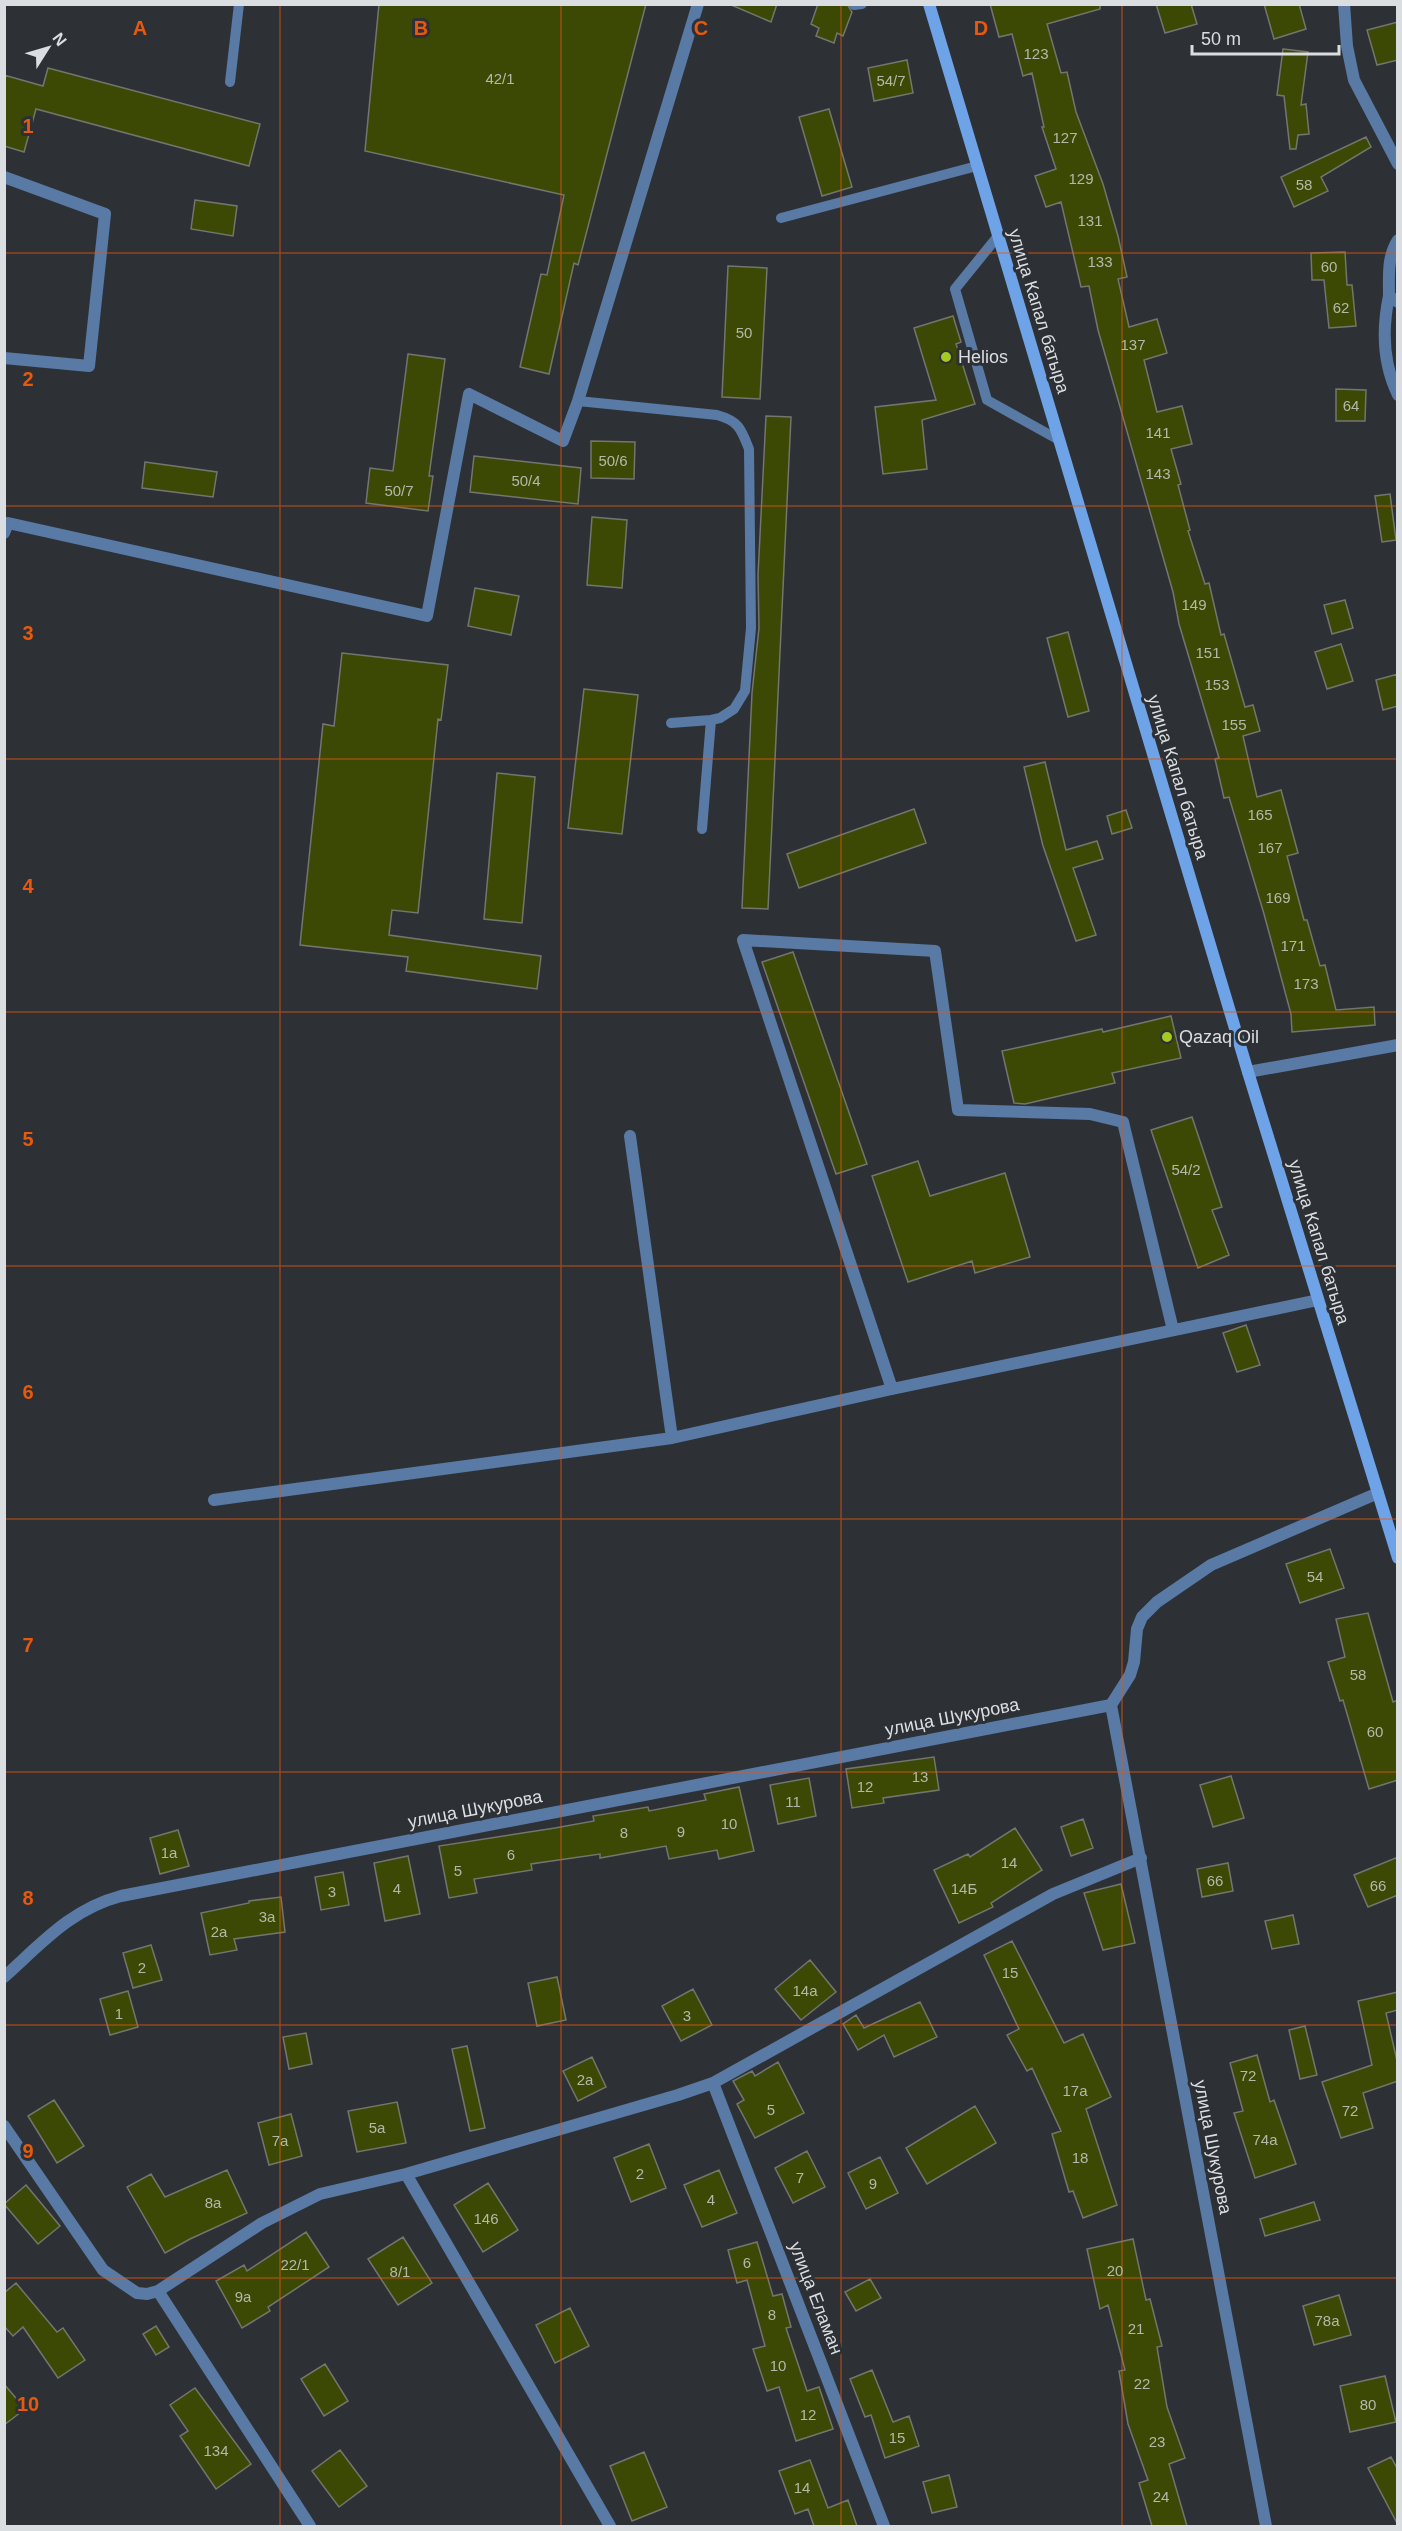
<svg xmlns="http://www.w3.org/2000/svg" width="1402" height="2531" font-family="Arial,sans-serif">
<rect width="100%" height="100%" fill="#2d3136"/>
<path fill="#3b4905" stroke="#73756e" stroke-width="1.5" d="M379 4H646L578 265 574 263 549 374 520 367 541 274 547 275 564 195 365 151Z
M729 4H777L771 22Z
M818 4H847L852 12 843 36 837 33 834 43 816 36 819 28 811 24Z
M990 4H1100V9L1047 24 1061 73 1067 72 1076 112 1103 184 1118 236 1127 277 1118 279 1129 327 1157 319 1167 353 1144 360 1157 412 1182 406 1192 444 1171 449 1181 484 1178 485 1190 530 1188 531 1205 584 1209 583 1221 635 1224 634 1245 707 1253 705 1260 731 1243 736 1257 797 1281 790 1298 853 1287 856 1304 920H1307L1320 966 1325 965 1336 1010 1374 1007 1375 1025 1292 1032 1291 1014 1264 914 1229 797 1224 798 1215 759 1219 758 1179 624 1173 592 1098 330 1089 286 1081 287 1061 202 1046 207 1035 176 1056 169 1042 127H1044L1032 73 1023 76 1012 34 999 37Z
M1156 4H1191L1197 24 1165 33Z
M1264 4H1299L1306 29 1274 39Z
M1398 22V60L1377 65 1367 30Z
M1283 49 1308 52 1301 105 1306 104 1309 134 1298 135 1296 149H1290L1284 96 1277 95Z
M907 60 913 93 874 101 868 68Z
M48 68 260 124 249 166 36 109 24 152 4 146V75L43 86Z
M829 109 852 187 822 196 799 117Z
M1366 137 1371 147 1321 177 1328 191 1294 207 1281 177Z
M195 200 237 206 233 236 191 229Z
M1345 252 1347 285H1352L1356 326 1329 328 1324 280H1312L1311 253Z
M728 266 767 268 760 399 722 397Z
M953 316 961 342 956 344 975 404 922 420 927 469 883 474 875 407 936 400 914 328Z
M408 354 445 359 429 476H433L428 511 366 503 370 468 393 471Z
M1336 389 1366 390 1365 421H1336Z
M766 416 791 417 768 909 742 908 752 693 759 628 758 575Z
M591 441 635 442 634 479 591 478Z
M474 456 581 468 578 504 470 492Z
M145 462 217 472 213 497 142 488Z
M1390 494 1396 540 1382 542 1375 496Z
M592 517 627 520 622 588 587 585Z
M475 588 519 596 511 635 468 626Z
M1345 600 1353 628 1332 634 1324 605Z
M1068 632 1089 711 1068 717 1047 638Z
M1341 644 1353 681 1327 689 1315 652Z
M342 653 448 665 441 720 438 719 418 913 392 910 389 935 541 956 537 989 406 971 408 957 300 945 323 724 334 726Z
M1398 674V706L1383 710 1376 680Z
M584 689 638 695 622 834 568 828Z
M1045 762 1066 850 1097 841 1103 859 1073 868 1096 935 1076 941 1043 846 1024 767Z
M497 773 535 777 522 923 484 919Z
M914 809 926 843 799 888 787 854Z
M1126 810 1132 828 1112 834 1107 816Z
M793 952 867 1164 836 1174 762 962Z
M1171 1016 1181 1058 1112 1073 1115 1083 1025 1104 1014 1103 1002 1051 1102 1029 1103 1032Z
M1192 1117 1222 1207 1212 1210 1229 1255 1198 1268 1151 1130Z
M918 1161 930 1196 1005 1173 1030 1257 975 1273 972 1261 908 1282 872 1176Z
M1246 1325 1260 1365 1237 1372 1223 1333Z
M1330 1549 1344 1588 1300 1603 1286 1564Z
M1368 1613 1393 1702 1398 1700V1780L1369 1789 1343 1700 1340 1701 1328 1662 1345 1657 1336 1619Z
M934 1757 939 1790 883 1798 884 1803 852 1808 846 1769Z
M1231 1776 1244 1818 1213 1827 1200 1785Z
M809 1778 816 1816 778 1824 770 1785Z
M739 1787 754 1851 719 1859 717 1850 669 1859 666 1846 600 1858V1854L531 1864 532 1870 474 1879 477 1893 449 1898 439 1846 555 1828 594 1821 593 1816 648 1807 649 1811 706 1800 704 1794Z
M1083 1819 1093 1848 1071 1856 1061 1827Z
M1015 1828 1042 1870 991 1903 993 1907 959 1923 934 1870 968 1854 970 1857Z
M178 1830 189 1866 160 1874 150 1838Z
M408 1856 420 1914 385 1921 374 1863Z
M1398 1857V1895L1368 1907 1354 1875Z
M1228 1863 1233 1891 1202 1897 1197 1869Z
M343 1872 349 1905 321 1910 315 1877Z
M1121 1884 1135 1943 1103 1950 1084 1893Z
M281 1897 285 1932 234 1939 237 1950 210 1955 201 1913 249 1903V1901Z
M1293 1915 1299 1944 1272 1949 1265 1921Z
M1012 1941 1064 2043 1083 2034 1111 2097 1086 2109 1117 2205 1083 2218 1073 2191 1069 2192 1052 2134 1061 2131 1032 2068 1027 2071 1007 2035 1019 2029 984 1955Z
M151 1945 162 1980 133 1988 123 1953Z
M810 1960 836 1992 801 2020 775 1989Z
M557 1977 566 2020 537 2026 528 1983Z
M693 1989 712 2025 681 2041 662 2006Z
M128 1991 138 2027 110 2035 100 1999Z
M1398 1992V2010L1386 2013 1398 2065V2081L1363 2093 1373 2128 1341 2138 1322 2082 1372 2065 1358 2001Z
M920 2002 937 2037 894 2057 884 2035 858 2050 843 2024 856 2015 864 2028Z
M1305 2026 1317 2075 1300 2079 1289 2030Z
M306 2033 312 2064 289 2069 283 2037Z
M467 2046 485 2128 470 2131 452 2049Z
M1257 2055 1270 2102 1274 2100 1296 2164 1255 2178 1234 2113 1243 2111 1230 2063Z
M592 2057 606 2087 578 2101 563 2071Z
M778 2062 804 2113 755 2138 737 2104 744 2100 733 2081 752 2071 755 2076Z
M54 2100 84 2146 57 2163 28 2116Z
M397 2102 406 2143 357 2152 348 2111Z
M975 2106 996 2143 927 2184 906 2148Z
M291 2114 302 2156 269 2165 258 2123Z
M649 2144 666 2188 631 2202 614 2158Z
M807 2151 825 2187 793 2203 775 2168Z
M880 2157 898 2193 866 2209 848 2173Z
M227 2170 247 2213 190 2239 165 2253 127 2187 151 2174 165 2197Z
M719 2170 737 2213 702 2227 684 2185Z
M488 2183 518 2230 483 2252 454 2205Z
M26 2185 60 2226 38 2244 4 2204Z
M1314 2202 1320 2220 1265 2236 1260 2219Z
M306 2232 329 2267 268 2307 270 2311 242 2328 216 2281 244 2265 247 2271Z
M403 2237 432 2283 398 2305 368 2259Z
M1133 2239 1146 2300 1150 2299 1162 2346 1157 2347 1167 2407 1185 2458 1169 2464 1187 2526H1152L1139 2483 1148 2480 1128 2424 1119 2371 1125 2370 1108 2305 1100 2309 1087 2249Z
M757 2242 773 2296 782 2294 791 2327 786 2328 807 2391 819 2387 833 2429 796 2441 779 2387 767 2391 753 2349 765 2346 747 2280 737 2283 728 2250Z
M870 2279 881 2298 856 2311 845 2292Z
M16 2283 57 2332 63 2328 85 2360 58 2378 23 2327 13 2336 4 2326V2293Z
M1339 2295 1351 2335 1314 2345 1303 2306Z
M570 2308 589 2346 555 2363 536 2325Z
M156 2326 169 2347 156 2355 143 2334Z
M325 2364 348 2401 324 2416 301 2379Z
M872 2370 893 2422 909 2416 919 2446 885 2458 871 2415 865 2417 850 2379Z
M1385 2376 1396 2422 1350 2432 1340 2386Z
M4 2384 25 2409 4 2425Z
M195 2388 251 2464 216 2489 180 2436 188 2431 170 2405Z
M340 2450 367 2486 339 2507 312 2471Z
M644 2452 667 2507 632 2521 610 2466Z
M1391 2457 1398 2470V2525L1368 2468Z
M810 2460 828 2508 848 2500 857 2526H814L808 2509 795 2514 779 2471Z
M949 2475 957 2507 932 2513 923 2482Z"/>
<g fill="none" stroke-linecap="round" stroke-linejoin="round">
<path stroke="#597aa5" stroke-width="10" d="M854 5 862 4
M230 82 239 4
M781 218 977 166
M998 236 955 289 987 400 1059 440
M578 401 717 415C739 421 741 429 749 449L751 628 745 691 734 709 720 718 711 720 671 723
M702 829 711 720"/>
<path stroke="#597aa5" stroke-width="12" d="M1344 4 1347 46 1354 80 1398 164
M4 177 105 214 89 366 4 358
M1398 240C1387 257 1389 276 1389 296L1398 302
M1389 296C1382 329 1383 364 1398 395
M4 533 8 523 427 616 469 394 563 441 578 401 698 4
M1248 1072 1398 1045
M630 1136 672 1438 892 1389 1318 1300
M892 1389 743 940 935 951 958 1110 1090 1114 1123 1122 1173 1330
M214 1500 672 1438
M1111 1705 1266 2526
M1111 1705 1130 1675 1134 1662 1137 1629 1142 1617 1157 1602 1211 1565 1378 1493
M4 1977C41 1944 71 1909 121 1896L1111 1705
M713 2083 884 2526
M4 2126 103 2270 137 2293 147 2294 158 2291 262 2223 320 2194 406 2174 678 2095 713 2083 1053 1894 1141 1858
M406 2174 610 2526
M158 2291 310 2526"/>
<path stroke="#6ea3e8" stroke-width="12" d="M929 4 1248 1072 1398 1558"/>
</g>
<path fill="none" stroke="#e8590c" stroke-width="1.5" stroke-opacity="0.55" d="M280 4V2526M561 4V2526M841 4V2526M1122 4V2526M4 253H1398M4 506H1398M4 759H1398M4 1012H1398M4 1266H1398M4 1519H1398M4 1772H1398M4 2025H1398M4 2278H1398"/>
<g fill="#a5c822" stroke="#2d3136" stroke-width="2">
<circle cx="946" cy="357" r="6"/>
<circle cx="1167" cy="1037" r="6"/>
</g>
<g text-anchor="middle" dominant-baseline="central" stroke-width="6" stroke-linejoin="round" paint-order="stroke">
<g font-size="15" fill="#b3b9aa">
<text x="1036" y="53">123</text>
<text x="500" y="78">42/1</text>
<text x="891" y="80">54/7</text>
<text x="1065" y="137">127</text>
<text x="1081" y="178">129</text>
<text x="1304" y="184">58</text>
<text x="1090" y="220">131</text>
<text x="1100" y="261">133</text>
<text x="1329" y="266">60</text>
<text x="1341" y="307">62</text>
<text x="744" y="332">50</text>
<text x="1133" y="344">137</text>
<text x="1351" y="405">64</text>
<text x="1158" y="432">141</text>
<text x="613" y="460">50/6</text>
<text x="1158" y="473">143</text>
<text x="526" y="480">50/4</text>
<text x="399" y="490">50/7</text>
<text x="1194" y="604">149</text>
<text x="1208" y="652">151</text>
<text x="1217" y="684">153</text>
<text x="1234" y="724">155</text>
<text x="1260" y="814">165</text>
<text x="1270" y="847">167</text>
<text x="1278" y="897">169</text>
<text x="1293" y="945">171</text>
<text x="1306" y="983">173</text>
<text x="1186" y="1169">54/2</text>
<text x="1315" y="1576">54</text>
<text x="1358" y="1674">58</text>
<text x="1375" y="1731">60</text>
<text x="920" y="1776">13</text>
<text x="865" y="1786">12</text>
<text x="793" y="1801">11</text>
<text x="729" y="1823">10</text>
<text x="681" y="1831">9</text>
<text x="624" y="1832">8</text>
<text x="169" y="1852">1а</text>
<text x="511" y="1854">6</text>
<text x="1009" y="1862">14</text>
<text x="458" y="1870">5</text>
<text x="1215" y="1880">66</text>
<text x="1378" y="1885">66</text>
<text x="397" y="1888">4</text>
<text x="964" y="1888">14Б</text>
<text x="332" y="1891">3</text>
<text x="267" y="1916">3а</text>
<text x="219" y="1931">2а</text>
<text x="142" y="1967">2</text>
<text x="1010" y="1972">15</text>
<text x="805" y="1990">14а</text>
<text x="119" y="2013">1</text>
<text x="687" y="2015">3</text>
<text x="1248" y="2075">72</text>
<text x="585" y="2079">2а</text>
<text x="1075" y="2090">17а</text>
<text x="771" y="2109">5</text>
<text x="1350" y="2110">72</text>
<text x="377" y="2127">5а</text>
<text x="1265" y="2139">74а</text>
<text x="280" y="2140">7а</text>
<text x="1080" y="2157">18</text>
<text x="640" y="2173">2</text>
<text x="800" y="2177">7</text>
<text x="873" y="2183">9</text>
<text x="711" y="2199">4</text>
<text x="213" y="2202">8а</text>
<text x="486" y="2218">146</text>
<text x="747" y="2262">6</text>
<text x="295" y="2264">22/1</text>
<text x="1115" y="2270">20</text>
<text x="400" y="2271">8/1</text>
<text x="243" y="2296">9а</text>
<text x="772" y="2314">8</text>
<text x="1327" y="2320">78а</text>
<text x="1136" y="2328">21</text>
<text x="778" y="2365">10</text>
<text x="1142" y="2383">22</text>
<text x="1368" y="2404">80</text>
<text x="808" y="2414">12</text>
<text x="897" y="2437">15</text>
<text x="1157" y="2441">23</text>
<text x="216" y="2450">134</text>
<text x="802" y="2487">14</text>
<text x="1161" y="2496">24</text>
</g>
<g font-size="18" fill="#dbdee1" stroke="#2d3136">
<text transform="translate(1039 311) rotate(73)">улица Капал батыра</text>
<text transform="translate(1178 777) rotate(73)">улица Капал батыра</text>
<text transform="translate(1319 1242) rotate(73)">улица Капал батыра</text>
<text transform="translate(952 1717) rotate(-11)">улица Шукурова</text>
<text transform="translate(475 1809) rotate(-11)">улица Шукурова</text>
<text transform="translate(1213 2147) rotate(79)">улица Шукурова</text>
<text transform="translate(816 2298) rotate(69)">улица Еламан</text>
</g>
<g font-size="18" fill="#dbdee1" stroke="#2d3136" text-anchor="start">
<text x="958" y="357">Helios</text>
<text x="1179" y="1037">Qazaq Oil</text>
</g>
</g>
<g font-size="20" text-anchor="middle" font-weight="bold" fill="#e8590c" stroke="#2d3136" stroke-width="6" stroke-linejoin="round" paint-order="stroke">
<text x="140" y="35">A</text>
<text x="421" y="35">B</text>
<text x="701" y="35">C</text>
<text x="981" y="35">D</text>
<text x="28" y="133">1</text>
<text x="28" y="386">2</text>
<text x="28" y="640">3</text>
<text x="28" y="893">4</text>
<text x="28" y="1146">5</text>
<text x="28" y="1399">6</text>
<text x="28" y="1652">7</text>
<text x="28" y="1905">8</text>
<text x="28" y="2158">9</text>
<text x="28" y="2411">10</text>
</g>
<rect width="1402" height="2531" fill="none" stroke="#dbdee1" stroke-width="12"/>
<g transform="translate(48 48) rotate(53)" stroke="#2d3136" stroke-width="4.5" paint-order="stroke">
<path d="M0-4.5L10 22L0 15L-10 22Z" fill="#dbdee1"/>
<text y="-9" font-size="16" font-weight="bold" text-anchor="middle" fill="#dbdee1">N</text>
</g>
<path d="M1192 45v9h147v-9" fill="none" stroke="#dbdee1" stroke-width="3"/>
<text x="1201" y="45" font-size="18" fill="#dbdee1" stroke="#2d3136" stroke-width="4.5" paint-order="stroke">50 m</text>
</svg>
